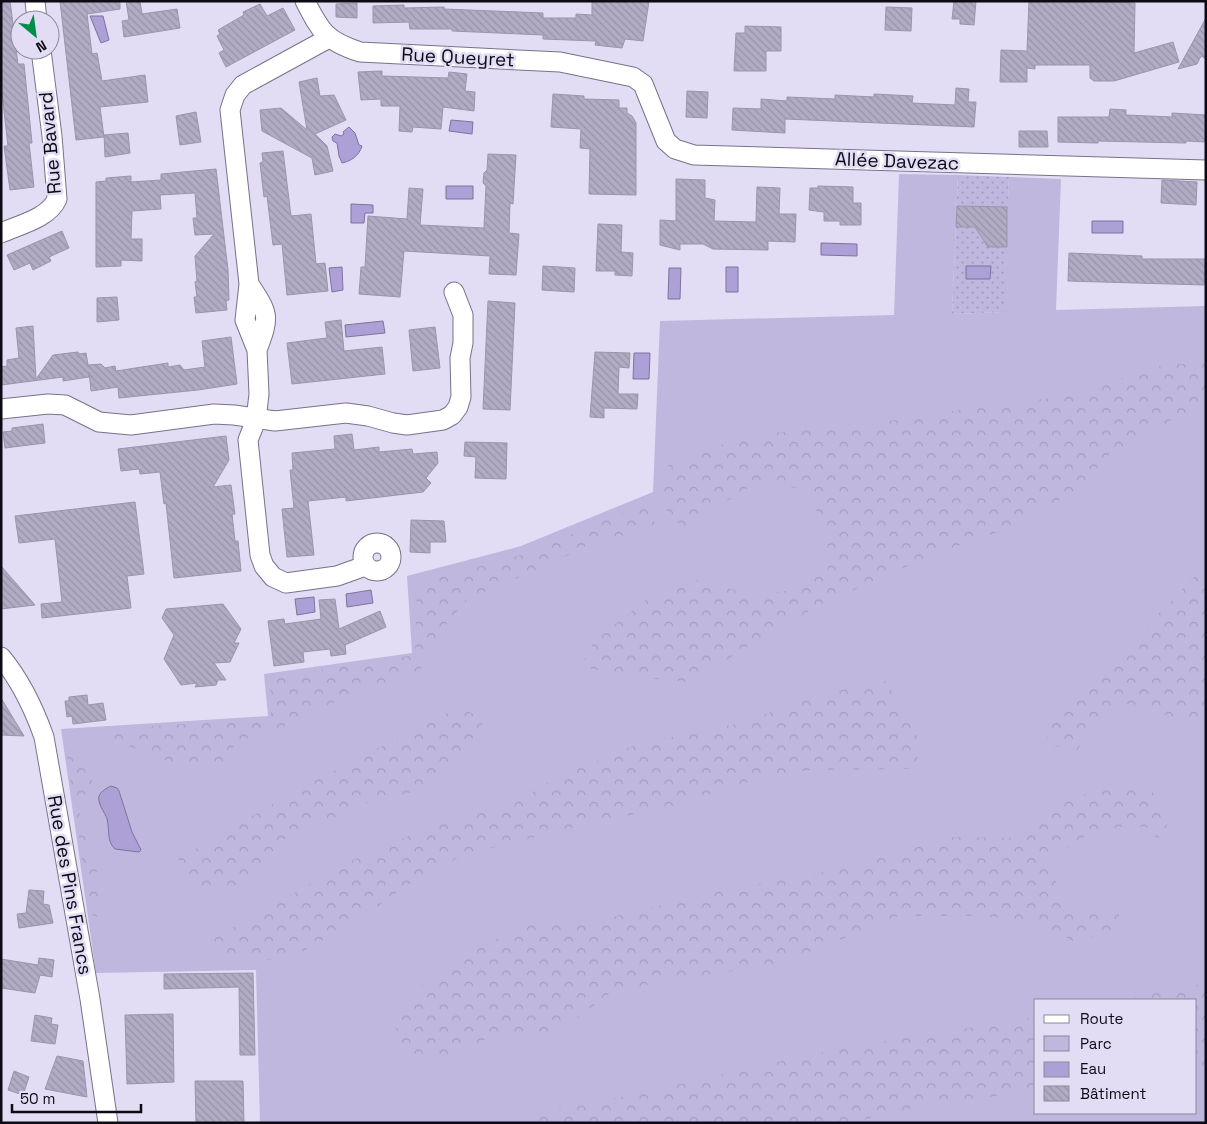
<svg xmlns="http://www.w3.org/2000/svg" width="1207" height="1124" font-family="'Space Grotesk',sans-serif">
<defs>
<pattern id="forest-crowns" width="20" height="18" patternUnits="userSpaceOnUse" patternTransform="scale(1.25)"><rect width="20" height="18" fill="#c0b7df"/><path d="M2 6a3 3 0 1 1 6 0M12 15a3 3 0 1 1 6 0" fill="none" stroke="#a49cbe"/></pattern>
<pattern id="garden-dots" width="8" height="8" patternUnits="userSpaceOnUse" patternTransform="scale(1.25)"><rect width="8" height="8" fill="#c0b7df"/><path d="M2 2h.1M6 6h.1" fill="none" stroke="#a49cbe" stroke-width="1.8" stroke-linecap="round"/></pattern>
<pattern id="building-back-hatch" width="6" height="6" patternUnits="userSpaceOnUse" patternTransform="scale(1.25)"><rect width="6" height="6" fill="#b1acc3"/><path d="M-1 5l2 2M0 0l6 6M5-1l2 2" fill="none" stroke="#9793a6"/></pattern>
</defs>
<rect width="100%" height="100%" fill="#e2ddf5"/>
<path fill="#c0b7df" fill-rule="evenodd" d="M899 174 958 175 952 314 1003 312 1009 177 1061 179 1056 310 1206 306V1123H260L256 970 96 973 61 729 268 716 264 674 412 653 407 576 521 546 653 492 660 321 894 315ZM1036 1000H1196V1113H1036Z"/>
<path fill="url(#forest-crowns)" d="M1206 362V406L1179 416 1110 454 1075 492 995 533 940 552 856 589 786 622 692 682 643 678 580 667 594 642 644 601 697 580 750 594 798 590 828 569 827 538 808 488 751 486 683 529 661 504 667 466 734 440 780 432 859 426 985 406 1068 396 1159 366Z
M652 501 655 528 621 536 607 535 557 561 468 599 441 631 419 673 352 694 289 725 236 742 225 763 198 770 150 756 107 735 113 729 271 718 270 678 415 655 417 583 521 555Z
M1206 574V718H1174L1140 705 1114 703 1093 723 1077 751 1048 744 1047 722 1086 696 1129 645 1194 577Z
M889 680 893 696 917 731 918 769 809 770 761 778 675 805 558 831 463 855 406 886 359 920 285 961 259 959H225L211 940 351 861 420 831 515 803 555 778 638 744 736 724 828 693Z
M459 707 485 720 455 765 414 792 371 801 282 840 243 889 199 894 178 859 306 785Z
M66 752H80L94 774 89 792 80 797V816L87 823 88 855 97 871 95 882 102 904 97 917 90 914Z
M1114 787 1150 788 1170 821 1158 839 1147 827 1124 826 1084 837 1055 855 1048 869 1062 891 1068 909 1092 911 1118 910 1120 925 1100 936 1072 941 1051 929 1021 919 974 916H900L771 967 724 972 613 991 560 1031 494 1036 451 1055 415 1054 399 1045 395 1022 419 988 468 953 522 926 596 921 706 894 835 870 954 837 1013 838 1034 825 1056 801Z
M1206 983V1074L1196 1070V1000H1120Z
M1036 1017V1091L1033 1092 943 1102 849 1123H526L522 1116C621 1100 717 1074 815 1054 888 1039 962 1030 1036 1017Z"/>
<path fill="url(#garden-dots)" d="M958 175 1009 177 1004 312 952 314Z"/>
<path fill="#ada0d7" stroke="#7d739c" d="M90 16H103L109 40 101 43Z
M451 120 473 122 472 134 449 131Z
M349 127 355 133 359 145 362 146C359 156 351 161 342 163L339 156 337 143 333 141 332 137 335 134 341 136 344 134 343 132Z
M446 186H473V199H446Z
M351 204 373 205V213H365L364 223H351Z
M1092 221H1123V233H1092Z
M821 243 857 244V256L821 255Z
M966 266H991L990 279H966Z
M342 267 343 290 332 292 329 268Z
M726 267H738V292H726Z
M669 268H681L680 299H668Z
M383 321 385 333 346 337 345 325Z
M634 353H650L649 379H633Z
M371 590 373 603 347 607 346 594Z
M314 597 315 612 297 615 295 599Z
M111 786 117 788 119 791 132 832 141 850 139 852 115 849C106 841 110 829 107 819 105 812 97 804 99 796 101 791 107 788 111 786Z"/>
<path fill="url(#building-back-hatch)" stroke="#9a95ac" d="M1 1H10L18 64H24L32 143H29L34 187 10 190 4 146H8L1 84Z
M60 1H120V9L87 14 92 54 97 53 102 81 145 75 148 102 100 107 104 137 76 140Z
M126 1H140L142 14 177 9 180 28 124 37 122 21 129 20Z
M592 1H649L643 41 625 39 622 48 595 45 596 41 543 39V35L452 31V29H410L409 22 373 23V6L404 5V8L444 7V9L543 13V18H576V14L592 15Z
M954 1H976L974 25 960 24V19H952Z
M1029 1H1096L1135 3 1134 53 1173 42 1179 62 1114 81H1094L1090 78V65H1035V69L1027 68V82H1000L1001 50 1027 51Z
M357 3V18L336 17V4Z
M260 4 267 16 283 8 295 30 226 67 219 53 224 50 217 36 220 34 218 30 244 15 243 12Z
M886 7 912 8 911 31 885 30Z
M1206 18V59L1201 56 1197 64 1178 69Z
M745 26 781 27V51H766V71H734L736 33H745Z
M382 71V76L448 78 449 72 467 74 465 91 475 92 474 111 443 107 441 129 413 127 412 132 399 131 400 106H381V99L361 100 358 72Z
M317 78 320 96 334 95 346 120 315 134 327 146 333 171 315 175 312 158 262 131 260 110 281 108 307 130 299 82Z
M956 88 969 89 968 102H976L974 127 785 119V133L732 130 733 108 761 109V99L787 101V97L835 99V95L874 97V94L913 96 912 103 955 105Z
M687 91 708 92 707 118 686 117Z
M553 94 584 96V99L619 100V108H627V113L632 116 636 123V195L589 194 590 149 580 148 581 129 551 127Z
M1110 109 1126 110V115L1172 117V113L1206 115V142L1186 141V143L1098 141V143L1058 142V117H1109Z
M196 112 201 142 180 145 176 116Z
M1019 131H1047L1048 147H1019Z
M128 133 130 153 105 157 104 135Z
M283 151 291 216 311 214 316 264 325 263 328 291 287 295 282 244 273 245 267 196 264 197 260 163 263 162 262 153Z
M488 154 516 155 513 204 510 203 509 233 519 234 516 275 489 274 490 256 404 251 400 297 359 294 361 267H365L368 216 407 219 409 188 423 189 420 225 484 228 486 186 483 183 484 173 487 170Z
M216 169 228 270 229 300 226 301 227 310 196 313 194 297H197L195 282 197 281 195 256 214 234 195 235 193 218H197L195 193 160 195 161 209 132 211 131 239H142V261L121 260V266L96 267V182L106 181V178L131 176V182L161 180V174Z
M676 179 705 180V198L715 200 714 221 756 222 757 187 780 188 779 214H796L795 242 768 241V250L713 249 703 244H680V250L660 245V220L676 221Z
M1162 180 1197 182 1196 205 1161 203Z
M818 186 853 187V203H861V225H840V221H824V212L809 210 810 188H818Z
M957 206 1007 207V247H988L975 227H956Z
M598 224 622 225 621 252 633 253 632 276 615 275V271H596Z
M62 231 69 248 49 257 51 261 33 270 30 263 14 270 7 255Z
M1069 253 1142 256V259H1205L1204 285 1068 281Z
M543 266 575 268 574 292 542 290Z
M117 297 119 320 97 322V298Z
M488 301 515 303 510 410 483 409Z
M341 320 344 351 382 347 385 374 292 384 287 343 327 338 325 322Z
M33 326 36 379 53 355 78 352 79 354 86 353 88 365 101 364 105 368 115 366 116 371 168 363V367L180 365 184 370 205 367 202 341 231 337 237 384 198 390 119 398 118 387 91 391 89 372V377L63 381V377L1 385V367L7 366V360L19 358 16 328Z
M435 327 440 368 413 371 409 330Z
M595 352 630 353 629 368 619 367 618 394H638L637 409 604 408V418L590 417Z
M43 424 45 443 5 448 3 432 12 431V428Z
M352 434 354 450 379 447V452L412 449 413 454 437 452 438 463 426 478 431 483 423 492 346 501V497L308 501 314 555 287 557 282 509 294 508 290 470H293L292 453 335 449 334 436Z
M226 436 229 460 213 487 231 485 235 514H232L235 541H238L241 571 174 578 166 503 164 504 160 472 140 474 139 469 121 471 118 449Z
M465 442 507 443 506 479 475 478 476 457 464 456Z
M135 502 144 574 127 576 131 608 42 618 41 604 62 602 55 539 19 543 15 516Z
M411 520 444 521 446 542H430V553L410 552Z
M1 566 35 605 1 609Z
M335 599 339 629 380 611 386 627 345 645 346 654 331 656 330 649 303 652 304 662 274 666 268 621 284 619 285 624 321 619 319 600Z
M223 604 241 629 234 643H239L230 662 214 663 226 680H218L216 685 195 687 197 683 181 685 164 659 174 635 162 618 166 609Z
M87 695 88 705 103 703 106 720 73 724 72 716 67 717 65 701H69V697Z
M1 698 24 736 1 735Z
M29 890 44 891 43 904 49 905 53 923 19 928 17 914 26 913Z
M39 958 54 960 52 977 40 975 35 993 1 988V959L38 965Z
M253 973 255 1055H240L239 987 164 989V974Z
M173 1014 174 1082 127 1084 125 1015Z
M35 1015 52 1018 51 1024 58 1025 55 1044 31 1041Z
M57 1056 83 1061 87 1097 45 1089Z
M14 1071 29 1077 23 1095 8 1090Z
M195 1081H243L244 1123H196Z"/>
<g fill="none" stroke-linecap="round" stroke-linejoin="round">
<defs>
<path id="street" d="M35 1 37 20
M305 1C321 32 326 41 360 52L560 62 633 77 643 84 666 141 675 149 694 155 1206 170
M329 38 243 85 235 95 230 110 249 284 245 320 257 350 259 394 256 420 248 440 260 555 264 566 273 577 286 583 337 576 365 566
M1 233C19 225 49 218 57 199L52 136 41 50
M249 284C269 314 270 316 257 350
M1 409 48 404 65 405 99 422 131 425 214 414 234 415 275 421 346 413 368 416 393 423 407 425 443 420 452 415 458 407 461 397 460 358 463 343V315L454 292
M363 557a14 14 0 1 1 28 0a14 14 0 1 1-28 0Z
M1 657C21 681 34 709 44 737L90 999 108 1123"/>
</defs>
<use href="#street" stroke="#777288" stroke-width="21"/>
<use href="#street" stroke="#fff" stroke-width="19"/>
</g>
<g text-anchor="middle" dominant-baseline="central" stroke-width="5" stroke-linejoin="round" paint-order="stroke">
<g font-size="19" fill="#0c0a12" stroke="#e2ddf5">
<text transform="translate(458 57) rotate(3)">Rue Queyret</text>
<text transform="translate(50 143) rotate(-95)">Rue Bavard</text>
<text transform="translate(897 161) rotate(2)">Allée Davezac</text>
<text transform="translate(70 885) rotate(80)">Rue des Pins Francs</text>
</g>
</g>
<rect width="1207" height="1124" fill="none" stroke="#0c0a12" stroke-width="5"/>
<rect x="1034" y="999" width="162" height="115" fill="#e2ddf5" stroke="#8c899a"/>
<rect x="1044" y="1015" width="25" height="8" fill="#ffffff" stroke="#8c899a"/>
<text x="1080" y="1024" font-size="15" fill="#0c0a12">Route</text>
<rect x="1044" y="1036" width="25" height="15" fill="#c0b7df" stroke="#8c899a"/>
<text x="1080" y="1049" font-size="15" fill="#0c0a12">Parc</text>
<rect x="1044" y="1062" width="25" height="15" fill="#ada0d7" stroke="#8c899a"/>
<text x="1080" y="1074" font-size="15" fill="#0c0a12">Eau</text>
<rect x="1044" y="1086" width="25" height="15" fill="url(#building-back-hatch)" stroke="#8c899a"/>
<text x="1080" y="1099" font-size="15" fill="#0c0a12">Bâtiment</text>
<g transform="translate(35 35) rotate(151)"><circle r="24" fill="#e2ddf5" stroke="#8c899a"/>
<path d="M0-4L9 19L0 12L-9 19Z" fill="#018d4a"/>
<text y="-8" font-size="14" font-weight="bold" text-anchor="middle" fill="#0c0a12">N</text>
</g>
<path d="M12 1104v8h129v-8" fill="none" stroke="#0c0a12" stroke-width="2.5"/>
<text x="20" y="1104" font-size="15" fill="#0c0a12" stroke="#e2ddf5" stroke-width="4" paint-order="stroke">50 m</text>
</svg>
